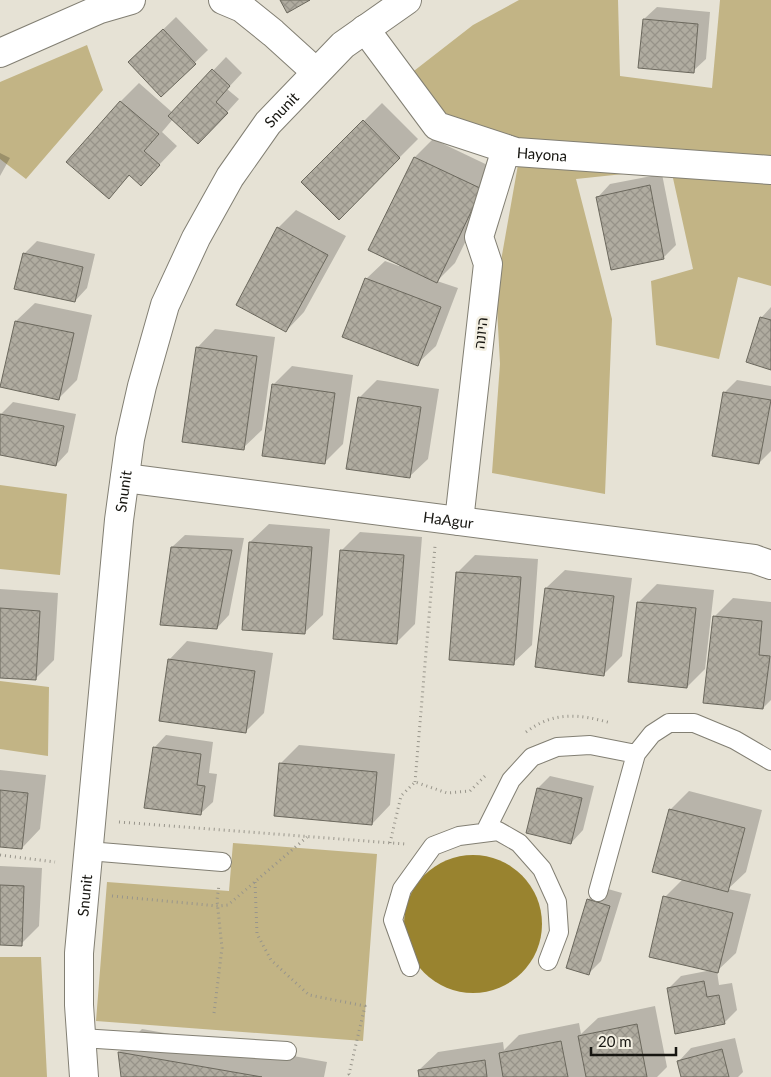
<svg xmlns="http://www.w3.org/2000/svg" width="771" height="1077" font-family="Lato,Heebo,sans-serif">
<defs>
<pattern id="building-cross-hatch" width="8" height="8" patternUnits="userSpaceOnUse" patternTransform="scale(1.25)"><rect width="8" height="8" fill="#b0aca0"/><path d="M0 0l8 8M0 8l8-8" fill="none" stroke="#979389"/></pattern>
</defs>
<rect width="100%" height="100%" fill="#e6e2d5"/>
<path fill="#c2b485" d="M519 0H618L620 76 712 88 720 0H771V286L738 277 719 359 656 345 651 281 693 269 671 169 576 179 612 319 605 494 492 473 500 364 496 289 522 142 464 138 392 88 473 25Z
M87 45 103 90 26 179 0 159V82Z
M0 485 67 494 60 575 0 569Z
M0 681 49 687 48 756 0 749Z
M233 843 377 854 363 1041 96 1021 107 882 229 891Z
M0 957H41L47 1077H0Z"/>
<path fill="#99832f" d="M404 924a69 69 0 1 1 138 0a69 69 0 1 1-138 0Z"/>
<path fill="#0003" d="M657 7 710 12 706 59 693 71 644 19Z
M176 17 208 50 161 95 142 50Z
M226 57 242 73 227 89 239 99 211 130 173 119 162 132 177 146 141 184 130 175 109 197 68 162 121 101 139 83 173 113Z
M382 103 418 139 339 218 303 182Z
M433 139 500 171 455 263 437 281 458 288 436 346 417 364 366 279 385 261 399 266 400 264 370 250 415 157Z
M0 153 10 158 0 176Z
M662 174 676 245 664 257 612 268 598 197 610 184Z
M296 210 346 236 304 312 286 331 278 228Z
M37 241 95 254 87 288 75 301 24 254Z
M35 303 92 315 77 380 59 398 2 386 16 321Z
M771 307V369L761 318Z
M215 329 275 337 262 430 243 448 197 348Z
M292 366 353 375 343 444 324 463 273 385Z
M377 380 439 389 428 459 409 477 359 398Z
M737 380 771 386V451L759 463 725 392Z
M13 402 76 414 68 452 56 465 0 454 1 414Z
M269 524 330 529 323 615 304 633 250 542Z
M360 532 422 537 415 624 396 643 341 551Z
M185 535 244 538 229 615 217 628 172 547Z
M475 555 538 559 532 645 513 663 457 573Z
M565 570 632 578 622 656 604 674 546 588Z
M657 584 714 590 705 669 687 687 638 603Z
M0 589 58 593 54 660 36 678 0 676Z
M733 598 771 602V700L763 708 714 617Z
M187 641 273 653 264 713 246 731 169 660Z
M166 735 213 742 209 773 217 774 213 802 200 814 154 748Z
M299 745 395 754 390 805 372 824 280 764Z
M0 770 46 775 40 829 22 848 0 846Z
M550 776 594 786 583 830 571 843 538 788Z
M689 791 762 810 746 872 728 889 751 894 736 953 717 971 719 985 732 983 737 1010 724 1023 668 989 681 976 712 970 665 897 683 879 654 871 671 809Z
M0 866 42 868 39 926 21 944 0 943Z
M601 887 622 893 601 961 589 973 588 900Z
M655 1006 667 1067 657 1077H420L419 1070 438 1052 503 1042 504 1050 519 1035 579 1023 581 1034 598 1018Z
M142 1029 327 1062 324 1077H122L119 1052Z
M735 1038 743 1072 738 1077H683L679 1061 691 1048Z"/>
<path fill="url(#building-cross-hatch)" stroke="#6b685d" d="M280 0H310L287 13Z
M643 19 698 24 694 73 638 68Z
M163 29 196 64 161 97 128 62Z
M212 69 230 86 216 102 228 113 198 144 168 116Z
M120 101 159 134 144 151 160 165 141 186 129 175 109 199 66 162Z
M363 120 400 158 339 220 301 182Z
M414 157 482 189 437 283 368 250Z
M650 185 664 259 611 270 596 197Z
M277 227 328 255 286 332 236 305Z
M23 253 83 267 75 302 14 289Z
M365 278 441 307 418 366 342 337Z
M760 317 771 320V370L746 362Z
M15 321 74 333 59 400 0 387Z
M196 347 257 356 244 450 182 442Z
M272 384 335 393 325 464 262 456Z
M723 392 771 400 759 464 712 456Z
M358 397 421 407 410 478 346 469Z
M0 414 64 426 56 466 0 455Z
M249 542 312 547 305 634 242 630Z
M171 547 232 550 217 629 160 625Z
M340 550 404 555 397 644 333 639Z
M456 572 521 577 514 665 449 660Z
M545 588 614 596 604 676 535 667Z
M637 602 696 608 687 688 628 682Z
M0 608 40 611 36 680 0 678Z
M713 616 762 621 759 655 770 656 763 709 703 703Z
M168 659 255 671 246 733 159 721Z
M153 747 201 754 197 785 205 786 201 815 144 808Z
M279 763 377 772 372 825 274 816Z
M537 788 582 798 571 844 526 833Z
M0 790 28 793 22 849 0 847Z
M669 809 745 828 728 892 652 872Z
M0 885 24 886 22 946 0 945Z
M663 896 733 913 718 973 649 957Z
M587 899 610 906 589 975 566 968Z
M704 981 707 997 719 995 725 1024 675 1034 667 988Z
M637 1024 647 1077H586L578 1036Z
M561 1041 568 1077H503L499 1053Z
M722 1049 729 1077H681L677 1061Z
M118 1052 262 1077H121Z
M485 1060 487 1077H419L418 1070Z"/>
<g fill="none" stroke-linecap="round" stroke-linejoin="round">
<defs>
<path id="lane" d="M485 832 511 780 532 757 557 747 590 745 636 754
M88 851 222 862
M598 892 636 754 652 734 669 723H694L735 740 771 761
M410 967 393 920 402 889 433 846 459 836 498 831 519 843 542 869 557 902 559 932 548 961
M81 1038 287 1051"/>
<g id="street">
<path d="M223 0 242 8 273 33 316 72"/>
<path id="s1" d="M365 29 437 126 516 152 771 170"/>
<path d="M0 53 100 9 131 0"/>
<path id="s2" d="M125 478 754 559 771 565"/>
<path d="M459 521 488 264 479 237 506 149"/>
</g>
<g id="secondary">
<path id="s3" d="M84 1077 79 1005V953L119 520 130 439 142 386 165 305 196 238 230 177 268 123 343 45 407 0"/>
</g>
</defs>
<use href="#lane" stroke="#827f73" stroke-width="20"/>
<use href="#street" stroke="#827f73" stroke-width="30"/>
<use href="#secondary" stroke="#827f73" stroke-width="30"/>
<path stroke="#98958b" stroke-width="3" stroke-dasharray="1 4" stroke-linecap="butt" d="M526 732C554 711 579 714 611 723
M415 782 435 546
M119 822 405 844
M390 843 401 796 415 782 447 793 470 791 485 776
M0 855 55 862
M255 882 257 934 271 960 309 995 365 1006 349 1074 352 1077
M112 896 218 906 228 905 307 837
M214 1013 222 948 217 900 219 885"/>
<use href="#lane" stroke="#fff" stroke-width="18"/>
<use href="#street" stroke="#fff" stroke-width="28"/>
<use href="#secondary" stroke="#fff" stroke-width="28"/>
</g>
<g text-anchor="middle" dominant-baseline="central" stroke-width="5" stroke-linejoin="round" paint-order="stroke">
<g font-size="15" fill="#171611" stroke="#f3efe2">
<text stroke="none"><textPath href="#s3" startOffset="1008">Snunit</textPath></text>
<text stroke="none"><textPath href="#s1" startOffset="230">Hayona</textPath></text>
<text transform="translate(480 333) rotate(-84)">היונה</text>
<text stroke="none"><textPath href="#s3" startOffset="588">Snunit</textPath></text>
<text stroke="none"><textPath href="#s2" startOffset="326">HaAgur</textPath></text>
<text stroke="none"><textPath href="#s3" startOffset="182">Snunit</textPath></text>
</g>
</g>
<path d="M591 1047v8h85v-8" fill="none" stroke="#171611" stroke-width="2.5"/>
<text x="598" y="1047" font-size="15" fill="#171611" stroke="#f3efe2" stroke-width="4" paint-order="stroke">20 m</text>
</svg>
